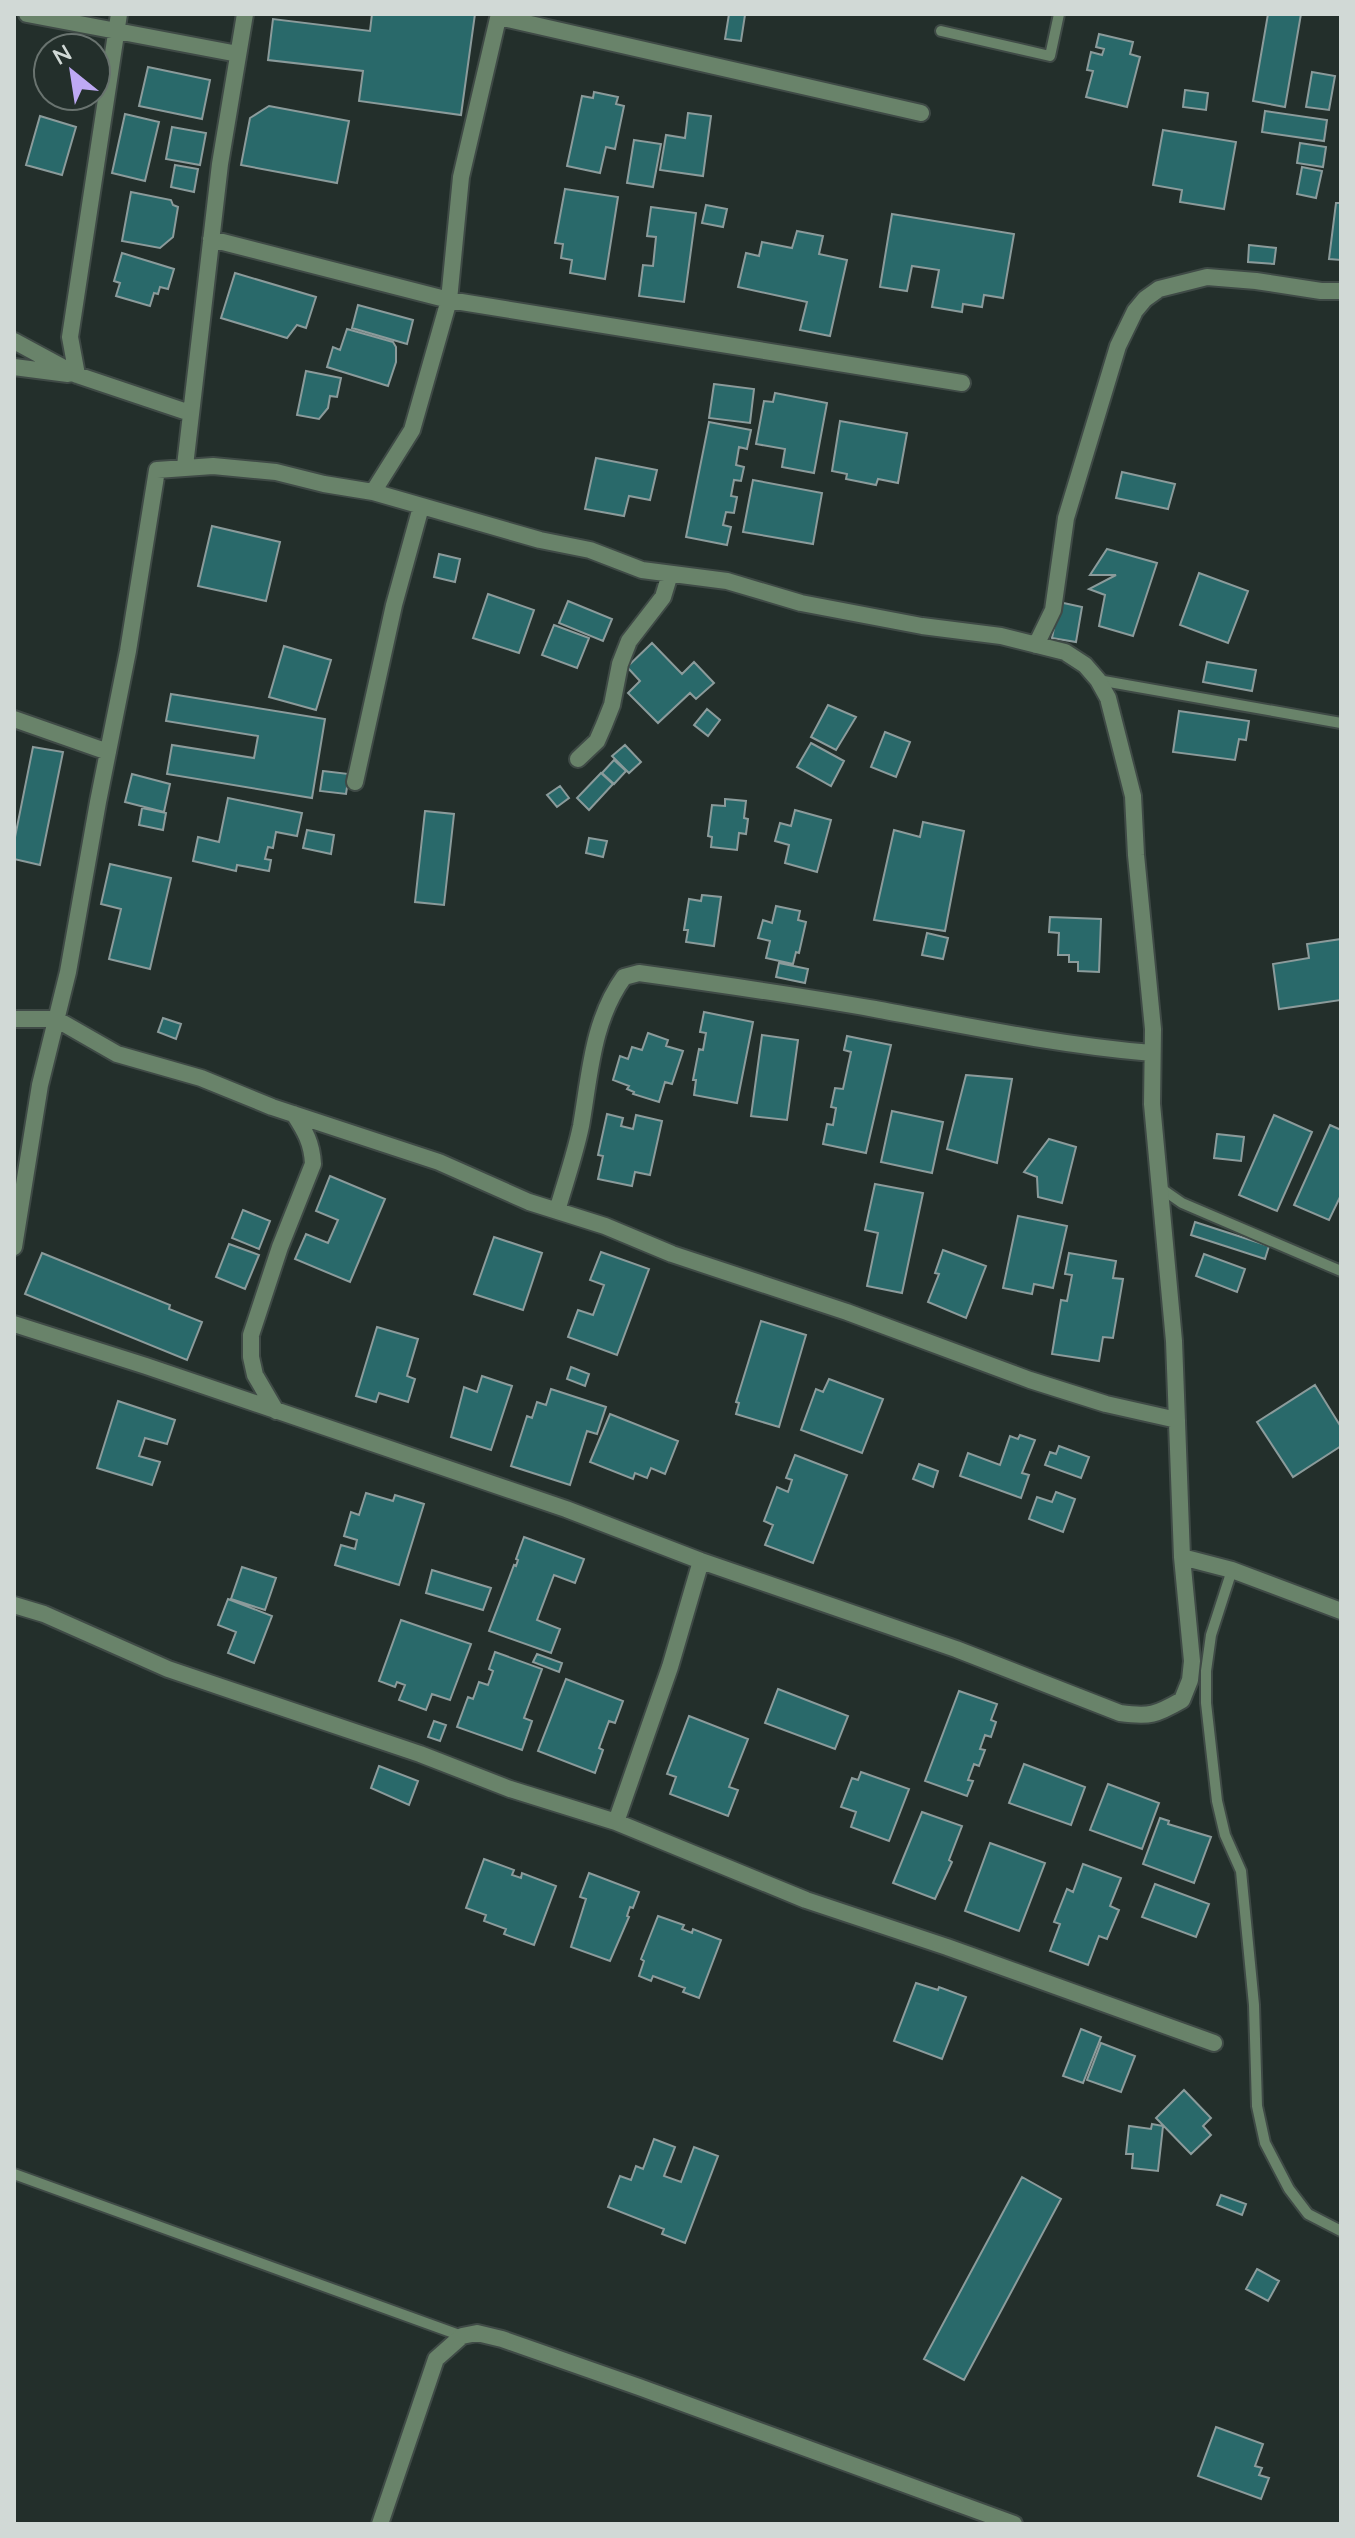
<svg xmlns="http://www.w3.org/2000/svg" width="1355" height="2538" font-family="Lato,sans-serif">
<rect width="100%" height="100%" fill="#232f2b"/>
<path fill="#29696a" stroke="#8b9b9b" stroke-width="2" d="M372 14H475L461 115 359 101 363 71 268 60 273 19 370 31Z
M729 14 745 15 741 41 725 39Z
M1268 14H1301L1285 107 1253 101Z
M1099 34 1133 42 1130 54 1140 57 1127 107 1086 97 1093 71 1087 70 1091 52 1102 55 1104 49 1096 47Z
M148 67 210 80 202 119 139 106Z
M1312 72 1335 76 1329 110 1306 107Z
M1185 90 1208 93 1206 110 1183 107Z
M594 92 618 97 616 104 624 106 615 149 606 147 600 173 567 166 582 96 593 98Z
M269 106 349 121 337 183 241 165 250 118Z
M1265 111 1327 120 1324 141 1262 132Z
M688 113 711 116 703 176 660 170 666 135 685 138Z
M125 114 159 122 145 181 112 173Z
M40 116 76 127 62 175 26 165Z
M172 127 206 133 200 165 166 159Z
M1163 130 1236 142 1224 209 1180 202 1182 190 1153 185Z
M634 140 661 144 653 187 627 183Z
M1300 143 1326 147 1323 167 1297 163Z
M175 165 198 169 194 192 171 187Z
M1302 167 1322 171 1316 198 1297 194Z
M565 189 618 197 605 279 570 273 572 260 561 258 563 244 555 243Z
M131 192 171 200 173 205 178 207 173 237 160 248 122 241Z
M1336 203H1341V260L1329 259Z
M706 205 727 209 723 227 702 223Z
M651 207 696 213 684 302 639 296 643 265 653 266 656 237 647 236Z
M892 214 1014 234 1003 298 984 295 982 307 963 304 962 312 932 307 939 270 912 266 907 291 880 287Z
M797 231 823 236 819 254 847 260 830 336 800 330 807 302 738 287 746 253 759 256 762 242 792 248Z
M1249 245 1276 248 1274 264 1248 262Z
M122 253 174 269 168 289 160 287 158 294 154 293 150 306 116 296 120 283 114 281Z
M235 273 316 297 306 328 297 325 287 338 221 318Z
M358 305 413 320 407 344 352 328Z
M347 329 393 342 396 347V362L388 386 327 367 333 347 340 350Z
M306 371 341 378 337 397 330 396 328 408 319 419 297 415Z
M714 384 754 389 750 423 709 418Z
M775 393 827 403 814 473 782 467 785 449 756 444 764 401 773 402Z
M840 421 907 433 898 483 878 479 876 485 846 479 847 474 832 471Z
M709 422 751 430 747 449 739 447 736 465 744 467 741 481 734 480 731 496 737 497 734 513 726 512 723 525 731 527 727 545 686 537Z
M596 458 657 470 650 500 629 496 624 516 585 509Z
M1122 472 1175 484 1168 509 1116 498Z
M753 480 822 493 813 544 743 532Z
M212 526 280 542 266 601 198 586Z
M1107 549 1157 563 1133 636 1099 626 1105 595 1089 589 1116 575H1090Z
M439 554 460 559 455 582 434 577Z
M1199 573 1248 591 1228 643 1180 625Z
M488 594 534 610 519 653 473 638Z
M568 601 612 619 603 641 559 623Z
M1059 602 1082 607 1076 642 1052 638Z
M554 625 589 638 577 668 542 655Z
M652 643 682 674 694 662 714 683 696 699 690 693 658 723 628 693 640 681 627 667Z
M284 646 331 660 316 710 269 697Z
M1207 662 1256 670 1252 691 1203 682Z
M171 694 325 719 312 798 167 774 172 745 254 758 258 736 166 721Z
M828 705 856 717 836 750 811 737Z
M707 709 720 720 708 736 694 725Z
M1179 711 1249 721 1246 740 1239 739 1235 760 1173 752Z
M885 732 910 742 896 777 871 767Z
M811 743 844 761 831 786 797 767Z
M625 745 641 762 629 773 612 756Z
M33 747 63 752 40 865 14 859V842Z
M614 760 626 771 614 784 602 773Z
M323 771 349 774 346 794 320 791Z
M601 773 613 784 589 810 577 798Z
M132 774 170 784 164 812 125 802Z
M560 786 569 798 557 807 547 795Z
M228 798 302 813 297 836 276 832 273 848 268 847 265 859 271 860 269 871 237 865 236 871 193 861 198 837 219 842Z
M725 799 746 801 744 818 748 819 746 834 739 833 737 850 711 847 712 837 708 836 712 805 725 806Z
M142 808 166 813 163 830 139 825Z
M795 810 831 820 817 872 785 863 789 845 775 841 780 823 791 826Z
M425 811 454 814 444 905 415 902Z
M923 822 964 831 945 931 874 920 894 830 920 837Z
M307 830 334 835 331 854 303 848Z
M589 838 607 841 603 857 586 853Z
M110 864 171 878 150 969 109 959 121 909 101 904Z
M702 895 721 897 714 946 686 942 688 930H684L689 899 701 901Z
M776 906 800 911 798 920 806 922 799 953 796 952 793 964 766 958 770 941 758 938 763 920 772 923Z
M1050 917 1101 919 1099 972 1078 971V962H1069V955H1058L1059 933 1049 932Z
M927 933 948 938 943 959 922 955Z
M1341 939V1000L1279 1009 1273 964 1309 958 1307 944Z
M779 963 808 969 805 983 776 977Z
M704 1012 753 1022 737 1103 694 1095 696 1080H693L699 1049 703 1050 706 1033 700 1032Z
M163 1018 181 1024 176 1039 158 1032Z
M648 1033 668 1040 666 1046 683 1051 672 1084 665 1082 659 1102 633 1094 634 1092 627 1089 629 1086 613 1080 620 1056 628 1059 632 1047 642 1050Z
M762 1035 798 1040 787 1120 751 1116Z
M847 1036 891 1045 866 1153 823 1144 827 1124 833 1125 836 1108 831 1107 835 1088 843 1089 851 1052 844 1050Z
M966 1075 1012 1079 997 1163 947 1149Z
M892 1111 943 1122 932 1173 881 1162Z
M607 1114 623 1118 621 1126 633 1129 636 1115 662 1121 650 1175 635 1172 632 1186 598 1179 603 1156 598 1155Z
M1274 1115 1312 1132 1277 1211 1239 1195Z
M1330 1125 1341 1130V1195L1329 1220 1294 1205Z
M1217 1134 1244 1137 1241 1161 1214 1158Z
M1049 1139 1076 1147 1062 1203 1038 1197 1037 1177 1024 1172Z
M330 1176 385 1199 350 1282 295 1259 306 1234 328 1243 338 1220 316 1211Z
M875 1184 923 1193 902 1293 867 1286 878 1233 865 1230Z
M243 1210 270 1221 259 1249 232 1238Z
M1018 1216 1067 1226 1053 1288 1034 1284 1032 1294 1003 1288Z
M1195 1222 1269 1246 1265 1259 1191 1235Z
M494 1237 542 1253 523 1310 474 1294Z
M229 1244 259 1255 245 1289 216 1277Z
M943 1250 986 1266 966 1318 928 1302 939 1274 935 1273Z
M601 1252 649 1269 617 1355 568 1337 578 1310 593 1315 604 1285 590 1280Z
M42 1253 170 1305 169 1309 202 1322 187 1360 25 1294Z
M1069 1253 1116 1261 1113 1278 1123 1279 1113 1338 1103 1337 1099 1361 1052 1354 1061 1300 1067 1301 1072 1275 1065 1274Z
M1204 1254 1245 1269 1237 1292 1196 1276Z
M761 1321 806 1335 779 1427 736 1414 739 1403 736 1402Z
M377 1327 418 1339 407 1376 415 1379 408 1402 379 1393 376 1402 356 1396Z
M571 1367 589 1374 585 1386 567 1379Z
M482 1376 512 1386 491 1450 451 1437 464 1387 477 1392Z
M829 1379 883 1399 862 1453 801 1430 816 1389 823 1392Z
M1315 1385 1341 1427V1446L1293 1477 1257 1422Z
M551 1389 606 1407 597 1434 587 1431 570 1485 511 1466 527 1416 532 1418 537 1402 546 1405Z
M118 1401 175 1420 167 1444 145 1438 139 1456 160 1462 152 1485 97 1468Z
M610 1414 678 1441 665 1474 651 1468 647 1478 635 1473 633 1479 590 1462Z
M1020 1435 1035 1440 1022 1473 1029 1475 1021 1498 960 1476 968 1453 1000 1465 1010 1436 1018 1439Z
M1059 1446 1089 1457 1081 1478 1045 1465 1050 1452 1056 1454Z
M795 1455 847 1475 813 1563 765 1545 773 1525 764 1521 777 1487 788 1492 792 1480 786 1478Z
M919 1464 938 1471 933 1487 913 1479Z
M1056 1492 1075 1499 1063 1532 1029 1519 1037 1497 1052 1502Z
M366 1493 393 1501 395 1495 424 1504 399 1585 335 1565 341 1545 355 1549 357 1540 344 1536 351 1512 359 1515Z
M524 1537 584 1559 575 1583 554 1575 537 1620 560 1629 551 1653 489 1631 514 1565 516 1566 518 1560 516 1559Z
M242 1567 276 1578 265 1610 231 1599Z
M432 1570 491 1588 483 1610 426 1593Z
M228 1599 272 1616 254 1663 228 1653 236 1632 218 1625Z
M401 1620 471 1644 450 1700 432 1694 426 1710 399 1700 405 1685 397 1682 395 1687 379 1681Z
M495 1652 542 1669 524 1718 532 1721 522 1750 457 1727 468 1697 473 1699 479 1682 488 1685 493 1671 489 1669Z
M537 1654 562 1663 559 1672 533 1662Z
M566 1679 623 1701 615 1723 609 1721 599 1748 603 1750 595 1773 538 1751Z
M778 1689 848 1716 835 1749 765 1723Z
M959 1691 997 1704 991 1720 996 1722 991 1737 985 1735 980 1749 985 1750 979 1766 974 1764 968 1780 973 1781 967 1796 925 1781Z
M689 1716 748 1739 729 1787 738 1790 728 1816 670 1794 676 1777 667 1774Z
M434 1721 446 1725 440 1741 428 1737Z
M1024 1764 1085 1787 1071 1825 1009 1803Z
M379 1766 418 1781 409 1805 371 1788Z
M861 1772 909 1789 889 1841 851 1827 856 1812 841 1807 852 1778 858 1780Z
M1108 1784 1159 1803 1142 1849 1090 1830Z
M922 1812 962 1826 949 1860 952 1862 935 1899 893 1883Z
M1160 1818 1169 1821 1168 1824 1211 1837 1194 1883 1143 1864Z
M990 1843 1045 1863 1019 1931 965 1911Z
M484 1859 514 1870 512 1875 521 1878 522 1873 556 1886 534 1945 504 1934 506 1929 484 1921 486 1915 466 1908Z
M1083 1864 1121 1878 1110 1906 1119 1910 1107 1939 1099 1936 1088 1965 1050 1951 1060 1924 1054 1922 1067 1889 1073 1892Z
M589 1873 639 1892 633 1908 630 1907 627 1916 629 1917 610 1961 571 1947 586 1899 580 1897Z
M1155 1884 1209 1904 1196 1937 1142 1917Z
M658 1916 684 1925 682 1929 692 1933 693 1929 721 1940 699 1998 683 1992 685 1988 653 1976 651 1981 639 1976 644 1961 641 1959Z
M916 1983 938 1990 939 1987 966 1997 942 2059 894 2041Z
M1081 2029 1101 2037 1083 2083 1063 2076Z
M1101 2043 1135 2056 1121 2092 1087 2080Z
M1184 2090 1211 2118 1203 2126 1211 2135 1191 2154 1156 2118Z
M1152 2124 1163 2126 1158 2171 1132 2168 1133 2154H1126L1129 2126 1151 2129Z
M654 2139 675 2147 664 2176 681 2182 694 2147 718 2156 685 2243 662 2234 664 2229 608 2207 620 2176 631 2180 636 2166 643 2169Z
M1022 2177 1061 2199 964 2380 924 2359Z
M1221 2195 1246 2204 1242 2215 1217 2205Z
M1257 2269 1279 2281 1268 2301 1246 2289Z
M1216 2427 1263 2444 1255 2466 1262 2468 1259 2475 1269 2478 1261 2499 1198 2476Z"/>
<g fill="none" stroke-linecap="round" stroke-linejoin="round">
<defs>
<path id="service" d="M941 31 1050 56 1059 14
M1098 680 1341 723
M1159 1187 1182 1203 1341 1271
M1232 1570 1211 1635 1206 1671V1703L1217 1801 1225 1835 1241 1871 1254 2005 1257 2106 1265 2143 1289 2189 1308 2214 1341 2231
M14 2174 462 2336"/>
<path id="minor" d="M27 14 238 54
M119 14 70 337 77 375 190 413
M499 17 921 113
M211 239 449 300 962 383
M14 341 77 375
M14 367 68 374
M185 466 220 164 245 14
M373 492 412 430 449 300 461 177 499 14
M1036 645 1053 610 1066 518 1118 346 1135 311 1145 299 1159 289 1207 277 1256 281 1321 291H1341
M14 719 108 752
M578 759 597 741 604 725 612 705 620 664 629 641 663 597 670 574
M355 782 394 605 421 507
M14 1019H56L117 1054 201 1078 272 1107 439 1162 529 1202 605 1226 672 1254 847 1312 1030 1380 1106 1404 1177 1420
M557 1211C565 1183 575 1155 581 1126 590 1075 592 1021 624 977L639 973C718 984 796 995 875 1009 967 1026 1058 1045 1152 1053
M14 1247 40 1085 68 972 98 802 128 651 157 470 213 466 276 472 324 484 373 492 540 540 590 550 642 570 727 581 801 603 922 626 1001 636 1065 652 1085 665 1098 680 1108 698 1133 796 1136 855 1153 1029 1152 1104 1174 1341 1182 1557 1192 1661 1190 1680 1182 1700C1156 1715 1150 1717 1120 1713L956 1649 701 1561 566 1509 146 1366 14 1324
M276 1411 255 1375 251 1357V1335L280 1247 313 1164C312 1143 305 1131 294 1114
M1182 1557 1232 1570 1341 1611
M14 1605 44 1614 168 1669 420 1754 510 1789 616 1822 806 1900 947 1947 1214 2043
M616 1822 670 1667 701 1561
M380 2524 436 2359 462 2336 477 2333 502 2339 639 2387 1014 2524"/>
</defs>
<use href="#service" stroke="#3f4a46" stroke-width="14"/>
<use href="#minor" stroke="#3f4a46" stroke-width="20"/>
<use href="#service" stroke="#69836a" stroke-width="10"/>
<use href="#minor" stroke="#69836a" stroke-width="16"/>
</g>
<rect width="1355" height="2538" fill="none" stroke="#d1d9d6" stroke-width="32"/>
<g transform="translate(72 72) rotate(330)"><circle r="38" fill="#232f2b" stroke="#69736f" stroke-width="2"/>
<path d="M0-6L14 30L0 20L-14 30Z" fill="#bea9f4"/>
<text y="-12" font-size="22" font-weight="bold" text-anchor="middle" fill="#d1d9d6">N</text>
</g>
</svg>
